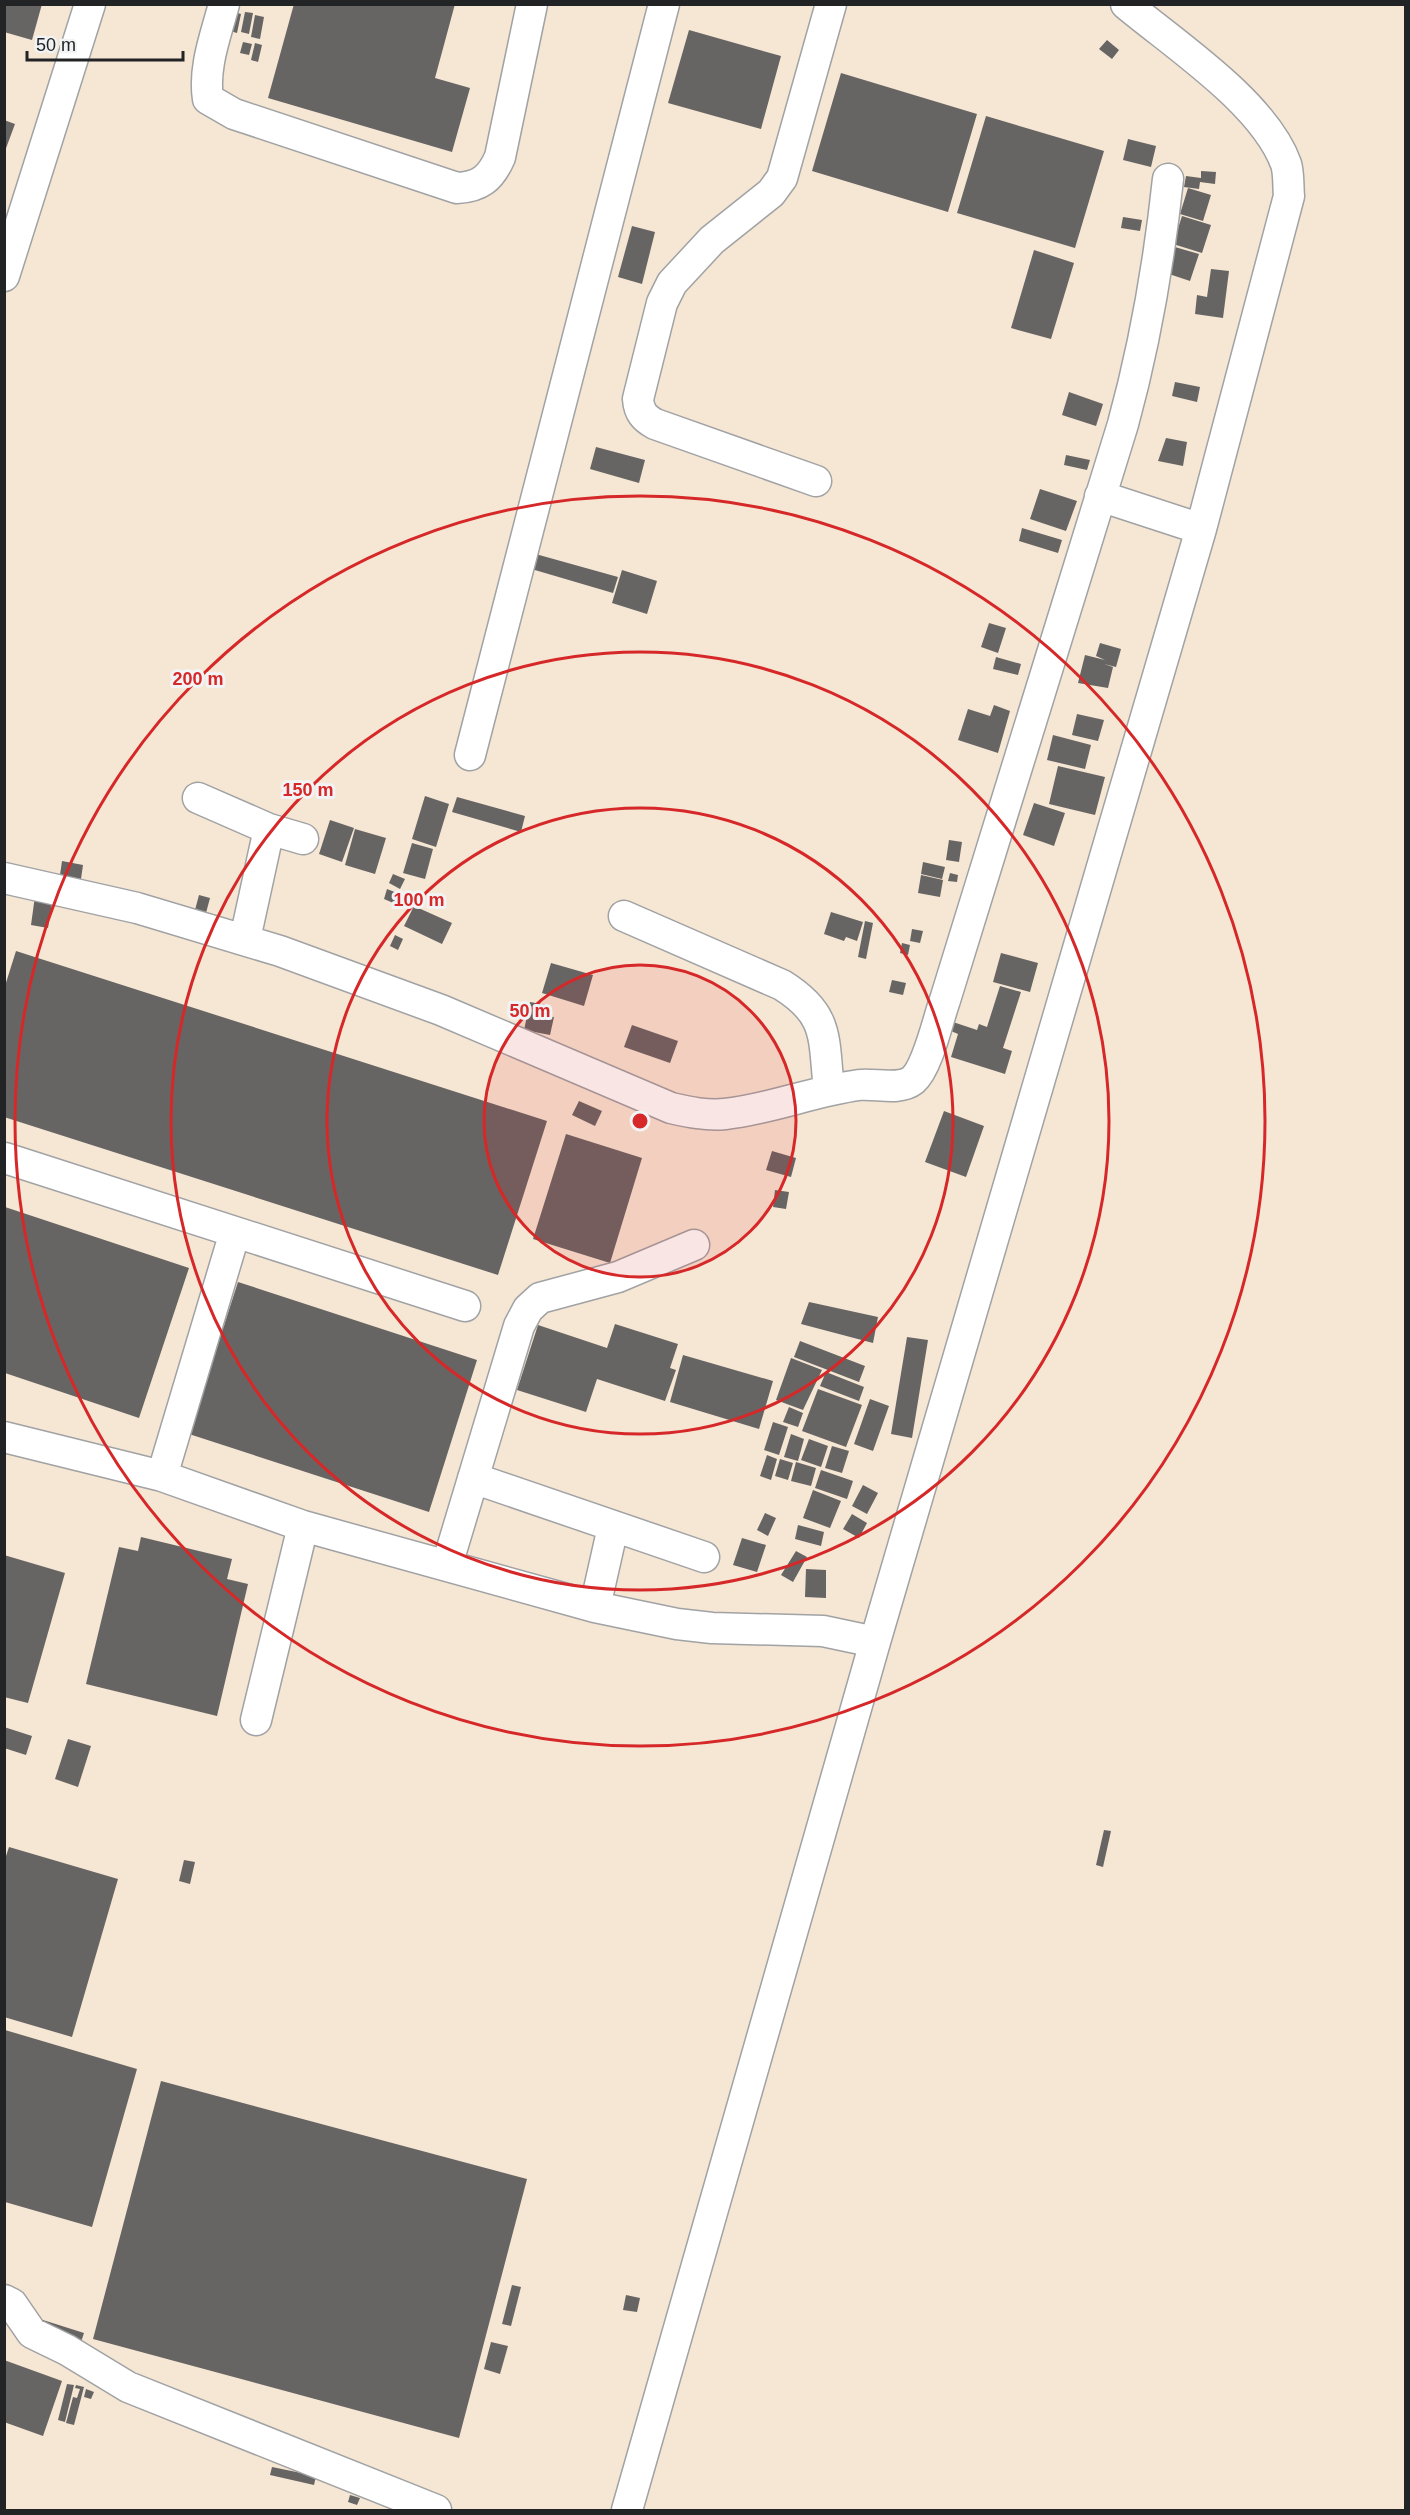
<svg xmlns="http://www.w3.org/2000/svg" width="1410" height="2515" font-family="Helvetica,sans-serif">
<rect width="100%" height="100%" fill="#f1f3f5"/>
<path fill="#f6e6d4" d="M5 5H1405V2510H5Z"/>
<path fill="#676563" d="M4 4H42L32 40 4 32Z
M294 4H455L435 78 470 88 452 152 268 98Z
M234 12 241 14 237 33 230 31Z
M245 12 253 13 249 34 241 32Z
M255 15 264 17 260 39 251 37Z
M689 30 781 56 761 129 668 103Z
M1107 40 1119 50 1112 59 1099 49Z
M243 42 252 44 249 55 240 53Z
M255 43 262 45 258 62 251 60Z
M841 73 977 114 948 212 812 171Z
M986 116 1104 151 1075 248 957 213Z
M4 120 15 124 5 151H4Z
M1128 139 1156 146 1151 167 1123 160Z
M1201 171 1216 172 1215 184 1200 182 1199 189 1184 187 1186 176 1201 178Z
M1188 188 1211 195 1203 221 1180 214Z
M1182 216 1211 225 1202 253 1173 244Z
M1123 217 1142 220 1140 231 1121 228Z
M632 226 655 232 642 284 618 277Z
M1168 245 1199 254 1190 281 1160 271Z
M1034 250 1074 263 1051 339 1011 328Z
M1211 269 1229 271 1223 318 1195 314 1197 295 1207 297Z
M1175 382 1200 387 1197 402 1172 396Z
M1069 392 1103 404 1096 426 1062 415Z
M1166 438 1187 442 1183 466 1158 461Z
M596 447 645 460 639 483 590 469Z
M1066 455 1090 460 1087 470 1064 465Z
M1040 489 1077 501 1066 531 1030 519Z
M1022 528 1062 540 1058 553 1019 541Z
M532 553 618 577 613 593 528 568Z
M622 570 657 581 647 614 612 603Z
M989 623 1006 628 998 653 981 647Z
M1100 643 1121 649 1116 667 1104 664 1113 667 1108 688 1078 683 1085 655 1105 660 1096 656Z
M996 657 1021 664 1018 675 993 669Z
M994 705 1010 711 998 753 958 740 968 709 990 716Z
M1077 714 1104 720 1098 741 1072 735Z
M1053 735 1091 745 1085 769 1047 760Z
M1058 766 1105 777 1095 815 1049 804Z
M425 796 449 804 436 847 412 839Z
M457 797 525 816 521 832 452 812Z
M1034 803 1065 813 1054 846 1023 835Z
M330 820 354 828 342 862 319 854Z
M355 829 386 838 375 874 345 865Z
M949 840 962 842 959 862 946 860Z
M412 843 433 849 425 879 403 873Z
M62 861 83 865 81 879 60 875Z
M923 862 945 867 942 879 921 874Z
M950 873 958 875 957 882 948 881Z
M393 874 405 879 400 889 389 883Z
M921 875 943 880 940 897 918 893Z
M387 889 402 895 398 905 384 899Z
M199 895 210 898 206 913 195 910Z
M35 896 53 898 48 928 31 925Z
M414 906 452 923 442 944 404 926Z
M831 912 863 922 857 941 846 937 844 941 824 934Z
M865 921 873 923 866 959 858 957Z
M912 929 923 931 920 943 910 941Z
M395 935 403 939 398 950 390 946Z
M902 943 910 945 908 955 900 953Z
M16 951 547 1121 498 1275 4 1117V989Z
M1001 953 1038 963 1030 992 993 982Z
M551 963 593 975 584 1006 542 993Z
M892 980 906 983 903 995 889 992Z
M1000 986 1021 992 1003 1048 1012 1051 1005 1074 951 1057 958 1034 951 1031 953 1022 977 1030 979 1024 987 1027Z
M530 1002 547 1005 544 1016 554 1017 550 1035 524 1030Z
M632 1025 678 1041 670 1063 624 1047Z
M579 1101 602 1111 595 1126 572 1115Z
M944 1111 984 1126 966 1177 925 1162Z
M566 1134 642 1158 610 1263 533 1239Z
M772 1151 796 1158 791 1177 766 1170Z
M775 1190 789 1192 786 1209 773 1207Z
M5 1207 189 1268 139 1418 5 1373Z
M238 1282 477 1360 429 1512 189 1434Z
M809 1302 878 1317 873 1343 801 1324Z
M615 1324 678 1344 670 1368 676 1370 665 1401 597 1379 586 1412 517 1390 538 1325 607 1348Z
M907 1337 928 1340 912 1438 891 1434Z
M800 1341 865 1366 859 1382 794 1357Z
M683 1355 773 1381 759 1429 670 1402Z
M791 1358 822 1370 803 1410 776 1400Z
M826 1372 864 1387 859 1401 820 1386Z
M818 1389 862 1405 846 1447 802 1431Z
M870 1399 889 1406 873 1451 854 1444Z
M789 1407 803 1413 798 1427 783 1422Z
M773 1422 788 1427 779 1455 764 1450Z
M791 1434 804 1439 798 1461 784 1457Z
M809 1439 828 1446 821 1467 801 1460Z
M832 1446 849 1451 842 1473 825 1468Z
M767 1455 777 1459 771 1480 760 1476Z
M780 1459 793 1463 788 1480 775 1476Z
M796 1462 816 1468 811 1486 791 1481Z
M821 1470 853 1481 847 1499 815 1488Z
M863 1485 878 1493 867 1514 852 1506Z
M813 1490 841 1501 830 1528 803 1518Z
M765 1513 776 1518 768 1536 757 1530Z
M852 1514 867 1523 859 1538 843 1529Z
M798 1525 824 1532 821 1546 795 1539Z
M141 1537 232 1559 227 1579 248 1584 217 1716 86 1684 119 1547 138 1551Z
M742 1538 766 1545 757 1572 733 1565Z
M796 1551 807 1557 793 1582 781 1575Z
M4 1555 65 1573 28 1703 4 1697Z
M806 1569 826 1570V1598L805 1597Z
M4 1727 32 1736 26 1755 4 1748Z
M68 1739 91 1746 78 1787 55 1779Z
M1104 1830 1111 1831 1103 1867 1096 1865Z
M9 1847 118 1879 72 2037 4 2017V1862Z
M184 1860 195 1862 190 1884 179 1881Z
M5 2030 137 2069 92 2227 5 2202Z
M161 2081 527 2179 459 2438 93 2339Z
M512 2285 521 2287 511 2326 502 2324Z
M626 2295 640 2298 637 2312 623 2310Z
M43 2320 84 2333 81 2342 40 2329Z
M491 2342 508 2346 500 2374 484 2369Z
M4 2360 62 2381 43 2436 4 2422Z
M67 2384 74 2385 65 2422 58 2420Z
M76 2385 84 2387 74 2425 66 2423 73 2397 77 2398 80 2389 75 2388Z
M86 2389 94 2392 91 2399 84 2397Z
M272 2467 316 2476 314 2485 270 2475Z
M350 2495 360 2498 357 2505 348 2502Z"/>
<g fill="none" stroke-linecap="round" stroke-linejoin="round">
<defs>
<path id="minor" d="M224 4C216 35 203 67 208 99L234 114 457 188C480 187 491 178 500 157L532 4
M4 276 90 4
M816 481 655 424C644 418 639 412 638 399L662 303 672 283 712 240 771 193 782 178 831 4
M1100 496 1201 529
M470 755 664 4
M198 798 269 829 303 839
M4 878 137 908 280 951 441 1010 671 1108C689 1112 707 1116 725 1114 771 1109 814 1091 859 1085 876 1083 899 1091 913 1080 928 1067 938 1019 945 1000L1123 424C1145 344 1159 263 1168 179
M624 916 782 985C830 1015 823 1038 829 1089
M245 939 269 829
M5 1158 465 1306
M4 1437 162 1476 303 1526 595 1607 677 1624 712 1628 823 1631 875 1642
M162 1476 235 1232
M473 1478 704 1557
M447 1565 519 1326 528 1309 540 1298 618 1277 694 1245
M595 1607 613 1527
M256 1720 303 1526
M4 2300 12 2304 32 2333 67 2350 128 2387 436 2510
M627 2510 875 1642 1201 529 1289 196C1288 186 1289 173 1286 164 1264 103 1175 45 1126 4"/>
</defs>
<use href="#minor" stroke="#a0a2a4" stroke-width="33"/>
<use href="#minor" stroke="#fff" stroke-width="30"/>
</g>
<circle cx="640" cy="1121" r="156" fill="#d62828" fill-opacity=".12"/>
<g fill="none" stroke="#d62828" stroke-width="3">
<circle cx="640" cy="1121" r="156"/>
<circle cx="640" cy="1121" r="313"/>
<circle cx="640" cy="1121" r="469"/>
<circle cx="640" cy="1121" r="625"/>
</g>
<circle cx="640" cy="1121" r="9" fill="#d62828" stroke="#f1f3f5" stroke-width="3"/>
<g font-size="18" text-anchor="middle" font-weight="bold" fill="#d62828" stroke="#f1f3f5" stroke-width="6" stroke-linejoin="round" paint-order="stroke">
<text x="198" y="685">200 m</text>
<text x="308" y="796">150 m</text>
<text x="419" y="906">100 m</text>
<text x="530" y="1017">50 m</text>
</g>
<rect width="1410" height="2515" fill="none" stroke="#222324" stroke-width="12"/>
<path d="M27 51v9h156v-9" fill="none" stroke="#222324" stroke-width="3"/>
<text x="36" y="51" font-size="18" fill="#222324" stroke="#f1f3f5" stroke-width="4.5" paint-order="stroke">50 m</text>
</svg>
